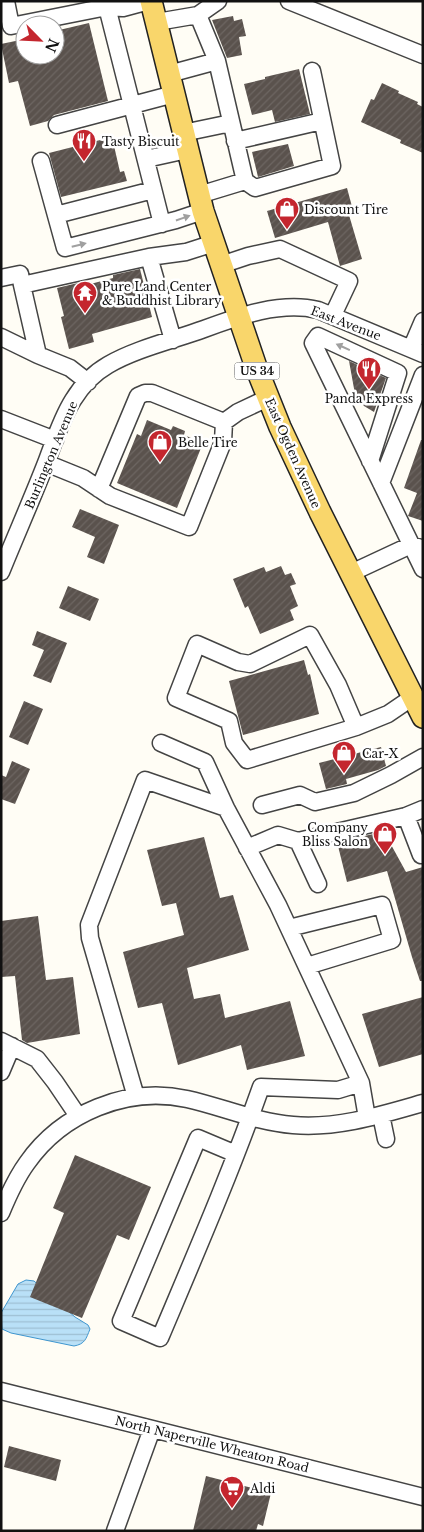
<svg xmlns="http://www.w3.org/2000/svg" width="424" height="1532" font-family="'Libre Baskerville',serif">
<defs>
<pattern id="water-rules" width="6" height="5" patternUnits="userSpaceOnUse" patternTransform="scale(1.25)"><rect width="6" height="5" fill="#b9e0f7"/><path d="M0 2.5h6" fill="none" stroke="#9ebfd3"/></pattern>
<pattern id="building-hatch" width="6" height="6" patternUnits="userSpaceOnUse" patternTransform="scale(1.25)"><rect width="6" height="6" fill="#5a524d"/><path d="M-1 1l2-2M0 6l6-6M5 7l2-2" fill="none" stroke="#6d6662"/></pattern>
</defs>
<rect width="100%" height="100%" fill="#fffdf5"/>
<path fill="url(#water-rules)" stroke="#3f96cf" d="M26 1280 34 1281 75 1317 88 1325 90 1329C86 1339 85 1344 74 1346L11 1333 2 1329 1 1313 18 1284Z"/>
<path fill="url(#building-hatch)" d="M233 16 234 21 242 19 246 36 239 37 242 55 227 58 212 20Z
M89 23 108 101 54 115 48 121 30 126 18 81 9 83 1 44 25 39V55H55V31Z
M299 69 310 114 275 122 272 110 252 115 244 84 265 79V77Z
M382 83 399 91 398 93 418 102 417 104 423 107V153L400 143 401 140 361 122 371 99 374 100Z
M112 137 120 172 124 171 127 181 61 197 49 153Z
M288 144 294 166 258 177 252 152Z
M347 188 354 214 349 215 362 259 340 266 328 222 275 238 267 211Z
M140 269 152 317 92 334 94 342 69 349 61 317 64 316 57 288 82 282 83 286 113 278V275Z
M349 361 386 378 374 412 364 406 355 394Z
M147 420 171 430 173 426 185 431 184 435 203 443 177 508 117 483 137 434 141 436Z
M421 440H423V521L408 516 417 493 404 488Z
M80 509 119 525 104 564 87 557 95 537 72 527Z
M281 566 285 575 291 573 296 584 290 586 298 606 290 610 294 620 260 634 248 606 245 608 233 579 264 567 266 572Z
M68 586 99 599 90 621 59 608Z
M37 631 67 643 51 683 33 676 44 650 32 645Z
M304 660 308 675 310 674 319 714 243 735 229 681Z
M24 701 43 709 28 745 9 737Z
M381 747 386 766 378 770 346 779 347 784 326 789 319 763Z
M12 761 30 769 15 804 1 799V775L6 777Z
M387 831 389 841 406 872 423 867V981H420L412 957 387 871 347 882 337 842Z
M204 837 220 898 233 895 249 950 187 968 194 999 220 994 225 1018 290 1001 305 1056 247 1070 241 1045 178 1065 162 1003 138 1008 123 952 184 935 176 903 162 906 147 850Z
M38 916 46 980 73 977 80 1034 27 1043 22 1040 15 976 1 977V921Z
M423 997V1054L379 1067 362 1014Z
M75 1155 151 1187 129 1240 117 1235 82 1318 30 1297 64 1213 53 1208Z
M9 1446 61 1460 56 1481 4 1467Z
M206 1476 271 1493 263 1526 258 1524 256 1531H193Z"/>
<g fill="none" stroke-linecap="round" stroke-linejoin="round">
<defs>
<path id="minor" d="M6 1 11 26 107 7 106 1
M149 1 123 8 107 7 162 224
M289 1 423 55
M198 15 217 61 245 181 199 195
M157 22 198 15 218 1
M169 74 217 61
M57 125 174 94
M183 133 231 123
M235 141 322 121
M146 159 187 150
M41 161 65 248 176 220 203 211
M245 181 255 188 332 166 312 71
M56 215 153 190
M149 257 173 340
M221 265 248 256 280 249 349 281 333 315
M1 278 20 274 22 285
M1 337 38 355
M411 349 423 321
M88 382 70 368 38 355 22 285 149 257 186 252 214 243
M1 419 55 440
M370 461 398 373 318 336 313 343 423 569
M46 463 83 478 110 496 189 527 223 442 224 422 238 412 268 398
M381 483 423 375
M99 489 138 396 145 393H152L224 422
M1 572C16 535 32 499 46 463 54 442 61 419 73 400 81 387 94 373 108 365 135 349 174 340 204 329 239 316 281 301 318 310L423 354
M351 573 411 545 421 548
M356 727 338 685 310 635 250 664 238 662 197 644 176 698 229 721 234 743 247 760 356 727 388 714 413 697
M161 743 205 762 226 808 278 905 361 1083 367 1118
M262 805 300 795 315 802 354 793 391 775 423 757
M406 816 421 855
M298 841 318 884
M247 848 278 835 298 841 406 816 423 809
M289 928 382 905 392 940 307 966
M1 1041 37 1059 55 1082 78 1116
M1 1072 12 1046
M136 1097 90 938 89 925 145 780 226 808
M381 1115 386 1139
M236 1154 198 1138 121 1321 160 1338C195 1255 231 1172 261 1087L338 1090 361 1083
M1 1213C8 1196 16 1178 27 1163 62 1113 127 1086 187 1099 223 1107 256 1122 293 1125 337 1129 381 1115 423 1103
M1 1391 423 1497
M115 1531 152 1429"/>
<path id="major" d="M151 1 203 211 256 367 280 427 320 512 423 717"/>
</defs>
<use href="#minor" stroke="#444" stroke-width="19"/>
<use href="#major" stroke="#222" stroke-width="24"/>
<use href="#minor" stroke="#fff" stroke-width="16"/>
<use href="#major" stroke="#f9d66b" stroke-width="21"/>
</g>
<defs><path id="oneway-solid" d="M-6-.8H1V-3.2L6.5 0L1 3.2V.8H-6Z" transform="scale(1.25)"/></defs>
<g fill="#a0a0a0">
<use href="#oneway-solid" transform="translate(183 218) rotate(-19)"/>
<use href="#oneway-solid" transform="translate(79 245) rotate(-14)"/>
<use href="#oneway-solid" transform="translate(343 347) rotate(-156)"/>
</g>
<defs>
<symbol id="restaurant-pin" viewBox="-11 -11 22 30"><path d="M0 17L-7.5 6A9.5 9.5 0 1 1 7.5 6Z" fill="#c4262e" stroke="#fff"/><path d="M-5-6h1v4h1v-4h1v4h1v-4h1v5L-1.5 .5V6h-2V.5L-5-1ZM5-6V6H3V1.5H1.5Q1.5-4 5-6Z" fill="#fff"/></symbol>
<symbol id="shop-pin" viewBox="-11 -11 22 30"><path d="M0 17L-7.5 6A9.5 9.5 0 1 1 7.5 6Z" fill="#c4262e" stroke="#fff"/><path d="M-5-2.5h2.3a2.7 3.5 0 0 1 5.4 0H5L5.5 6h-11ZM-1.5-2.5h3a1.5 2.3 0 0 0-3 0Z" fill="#fff"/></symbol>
<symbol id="temple-pin" viewBox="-11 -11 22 30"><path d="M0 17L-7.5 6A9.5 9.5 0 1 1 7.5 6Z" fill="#c4262e" stroke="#fff"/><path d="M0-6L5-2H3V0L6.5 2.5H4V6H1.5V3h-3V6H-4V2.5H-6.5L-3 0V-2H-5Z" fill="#fff"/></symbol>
<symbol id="supermarket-pin" viewBox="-11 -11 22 30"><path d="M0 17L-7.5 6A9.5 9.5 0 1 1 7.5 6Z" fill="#c4262e" stroke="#fff"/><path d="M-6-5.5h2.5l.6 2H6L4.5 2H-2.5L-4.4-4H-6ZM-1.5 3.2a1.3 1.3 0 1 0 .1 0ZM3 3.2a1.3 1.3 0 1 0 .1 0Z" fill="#fff"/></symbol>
</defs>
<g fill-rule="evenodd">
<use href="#restaurant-pin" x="70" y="127" width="28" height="38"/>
<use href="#shop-pin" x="273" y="195" width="28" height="38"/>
<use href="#temple-pin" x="71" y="279" width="28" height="38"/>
<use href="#restaurant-pin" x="355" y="355" width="28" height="38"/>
<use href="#shop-pin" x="146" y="428" width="28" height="38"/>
<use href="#shop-pin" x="330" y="739" width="28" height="38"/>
<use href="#shop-pin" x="371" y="820" width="28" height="38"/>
<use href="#supermarket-pin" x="218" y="1474" width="28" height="38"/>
</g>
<g text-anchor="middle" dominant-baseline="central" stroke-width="5" stroke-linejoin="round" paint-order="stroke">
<rect fill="#fff" stroke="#585858" stroke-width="1" x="234.5" y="362.5" width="45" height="17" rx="4"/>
<g font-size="11" font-weight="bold" fill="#111">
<text x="257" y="371">US 34</text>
</g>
<g font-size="12" fill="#111" stroke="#fff" text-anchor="start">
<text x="102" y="141">Tasty Biscuit</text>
<text x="304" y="209">Discount Tire</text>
<text x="102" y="286">Pure Land Center<tspan x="102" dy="14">&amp; Buddhist Library</tspan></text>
<text x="369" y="398" text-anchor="middle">Panda Express</text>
<text x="178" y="442">Belle Tire</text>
<text x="362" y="753">Car-X</text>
<text x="368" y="827" text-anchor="end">Company<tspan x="368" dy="14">Bliss Salon</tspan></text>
<text x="250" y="1488">Aldi</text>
</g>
<g font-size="12" fill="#111" stroke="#fff">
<text transform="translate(346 323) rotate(21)">East Avenue</text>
<text transform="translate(293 453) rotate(66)">East Ogden Avenue</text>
<text transform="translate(51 455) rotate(-67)">Burlington Avenue</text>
<text transform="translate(212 1444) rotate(14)">North Naperville Wheaton Road</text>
</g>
</g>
<rect width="424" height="1532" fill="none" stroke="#111111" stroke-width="5"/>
<g transform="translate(40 40) rotate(114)"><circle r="24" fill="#ffffff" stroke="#a0a0a0"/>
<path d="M0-4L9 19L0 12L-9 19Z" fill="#c4262e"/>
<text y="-8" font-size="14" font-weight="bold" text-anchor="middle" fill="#111111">N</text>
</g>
</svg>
